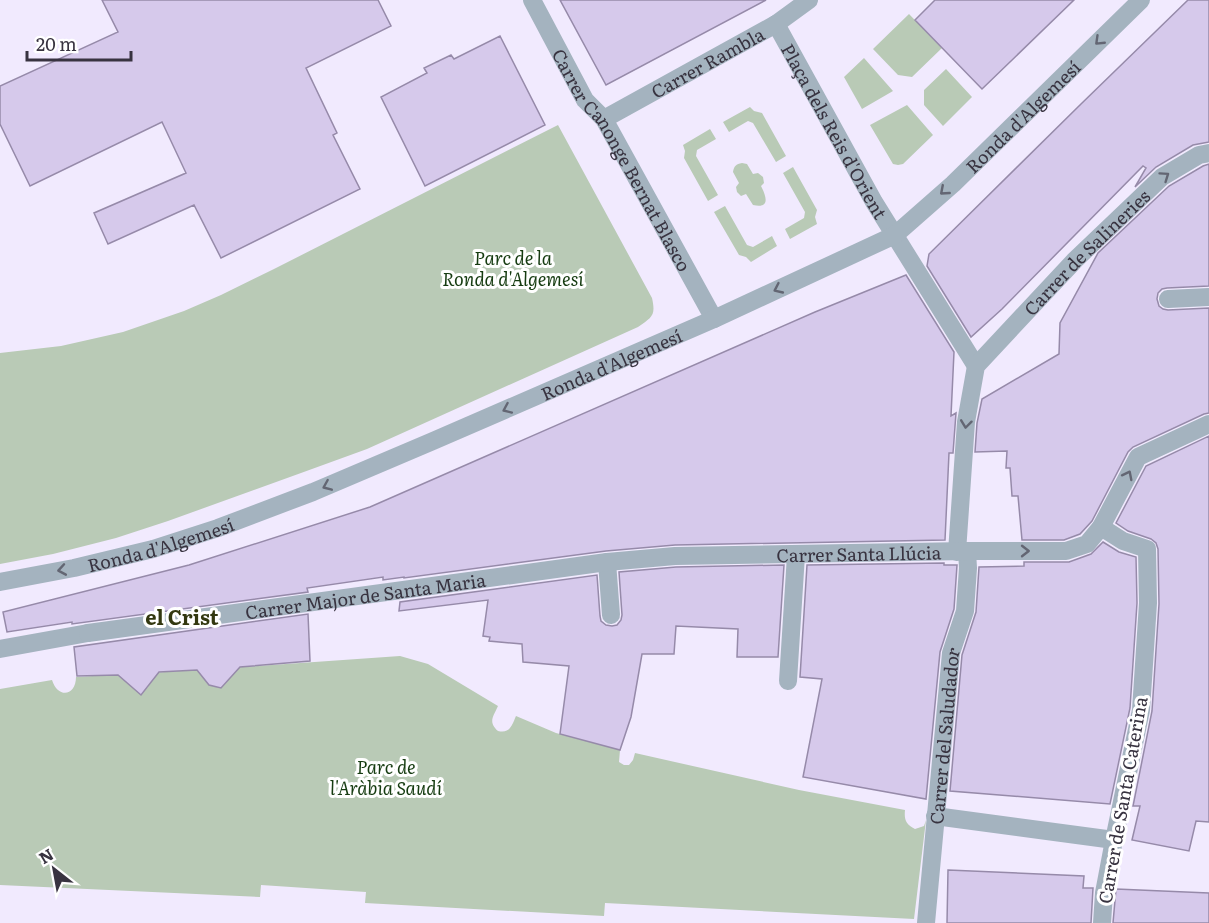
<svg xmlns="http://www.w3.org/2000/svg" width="1209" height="923" font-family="Literata,serif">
<rect width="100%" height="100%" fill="#f1eafe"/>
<path fill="#b9cab6" d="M909 14 942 48 912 77 898 75 873 49Z
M864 58 893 91 862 109 844 77Z
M946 69 972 97 943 126 924 105V90Z
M907 105 933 135 903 164 898 165 893 164 870 125Z
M750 107 754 111 762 113 786 156 776 162 753 123 748 121 729 132 723 122Z
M558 125 652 298C656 316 652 317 638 327L367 449 301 473 168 521 116 538 53 554 0 564V353L61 346 123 332 184 311 221 295 274 269Z
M710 129 716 139 697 150 696 156 718 195 708 201 684 158 685 151 683 145Z
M742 163 747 164 753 174 758 173 763 177 764 183 761 186C766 196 771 209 753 205L746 194 741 196 737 192 736 187 739 183 733 172C734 166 736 164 742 163Z
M793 167 817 210 815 217 817 224 790 239 785 229 804 218 805 212 783 173Z
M725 206 747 245 753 247 772 236 777 246 751 262 746 257 739 255 714 212Z
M400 656 428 664 498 706C493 717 488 722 498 731 510 734 512 725 516 716L556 733 620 750 619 762 624 765H629L633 760 635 753 799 790 905 810C904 820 906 824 915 829L924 826 926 820 914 919 605 903 604 916 365 903 366 892 261 885 260 897 0 885V689L52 680C58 699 76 696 76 677L126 674 147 688 152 681V673L204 669 224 685 228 680 229 668Z"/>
<path fill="#d6c9eb" stroke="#968aa9" stroke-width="1.5" d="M102 0H378L391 26 306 68 337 133 333 135 360 189 221 258 194 205 108 244 94 213 186 173 162 122 30 186 0 124V86L118 32Z
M560 0H766L606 85Z
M935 0H1074L982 89 915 20Z
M1188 0H1209V142L1193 145 1156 167 1135 187 1146 168 1143 166 1002 309 971 337 927 266 929 254 1081 104Z
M500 36 545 125 425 186 381 97 427 73 424 68 451 55 454 59Z
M1209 164V286L1167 288 1162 289 1158 293 1157 299 1159 306 1163 309 1168 310 1209 308V413L1204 414 1133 447 1128 452 1092 521 1080 534 1064 540H1022L1018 496H1012L1010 468H1006L1007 451 975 452 977 423 982 399 1059 354 1060 323 1098 253 1169 186 1203 166Z
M906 275 954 352 951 416 956 413 953 453H949L945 540 675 545 606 551 404 578V577L383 580V577L307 588 308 592 72 624V622L7 632 3 612 189 565 370 507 815 312Z
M1209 436V822L1196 821 1189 851 1132 840 1140 806H1133L1152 711 1159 604 1158 549 1156 543 1151 539 1128 531 1116 523 1146 466Z
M1103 542 1119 552 1136 557 1137 603 1130 708 1110 804 950 791 962 655 976 612 979 567 1024 566V562H1069L1091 554Z
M944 563V565H957L954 609 940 652 926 799 803 777 822 679 800 677 807 565Z
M784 565 778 657H737L738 629 676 626 674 654H642L631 717 620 750 560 734 569 666 523 662 522 644 489 641 490 637 483 636 488 600 399 611 400 602 597 575 600 616 601 621 606 625 612 626 617 625 621 620 622 615 619 572 676 567Z
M308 614 310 661 240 667 221 688 209 685 197 670 159 672 141 695 118 675 77 676 74 647Z
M948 870 1084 876 1083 888H1093L1091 923H947Z
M1116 889 1209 893V923H1113Z"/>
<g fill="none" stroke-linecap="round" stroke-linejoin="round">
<g stroke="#a4b3bf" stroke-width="18">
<path d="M1101 527 1123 541 1147 549 1148 603 1141 710 1114 840 1104 893 1102 923"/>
<path d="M0 649 88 633"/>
<path d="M935 816 1114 840"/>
<path id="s1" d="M926 923 951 653 965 611 968 568 967 551"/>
</g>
<g stroke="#a4b3bf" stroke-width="18">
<path id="s2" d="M532 0 585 100 604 119 714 319"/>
<path id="s3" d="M776 24 874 202 976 366"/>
<path id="s4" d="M604 119 776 24 809 0"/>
<path d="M1168 299 1209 297"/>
<path id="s5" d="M957 552 966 422 976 366 1075 260 1162 177 1199 155 1209 153"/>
<path d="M607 562 611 615"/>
<path id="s6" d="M0 582 74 568 153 549 218 528 313 492 433 441 714 319 895 235 953 184 1141 0"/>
<path id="s7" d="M88 633 607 562 675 556 967 551H1066L1087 544 1101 527 1138 457 1209 424"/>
<path d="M788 681 796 555"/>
</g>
</g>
<defs><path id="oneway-chevron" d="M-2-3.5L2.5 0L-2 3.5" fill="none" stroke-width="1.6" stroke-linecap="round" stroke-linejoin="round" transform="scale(1.5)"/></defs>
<g stroke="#636673">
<use href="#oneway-chevron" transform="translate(1099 41) rotate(136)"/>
<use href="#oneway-chevron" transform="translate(1165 176) rotate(-35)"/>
<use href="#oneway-chevron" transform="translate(944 191) rotate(139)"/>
<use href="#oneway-chevron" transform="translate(778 289) rotate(155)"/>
<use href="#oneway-chevron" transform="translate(507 409) rotate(156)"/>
<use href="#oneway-chevron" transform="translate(966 424) rotate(97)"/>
<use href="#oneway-chevron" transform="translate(1128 475) rotate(-63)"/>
<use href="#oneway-chevron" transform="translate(327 486) rotate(157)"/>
<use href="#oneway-chevron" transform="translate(1025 551)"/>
<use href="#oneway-chevron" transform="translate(62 570) rotate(170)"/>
</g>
<g text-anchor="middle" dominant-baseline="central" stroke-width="6" stroke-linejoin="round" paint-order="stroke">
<g font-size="18" fill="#383340" stroke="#fff">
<text stroke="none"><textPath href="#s4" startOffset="118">Carrer Rambla</textPath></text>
<text stroke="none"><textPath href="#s6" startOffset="1137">Ronda d'Algemesí</textPath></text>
<text stroke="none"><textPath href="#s3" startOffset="122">Plaça dels Reis d'Orient</textPath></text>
<text stroke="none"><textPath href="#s2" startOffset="184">Carrer Canonge Bernat Blasco</textPath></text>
<text stroke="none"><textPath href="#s5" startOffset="346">Carrer de Salineries</textPath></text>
<text stroke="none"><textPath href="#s6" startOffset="651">Ronda d'Algemesí</textPath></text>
<text stroke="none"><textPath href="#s6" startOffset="165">Ronda d'Algemesí</textPath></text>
<text stroke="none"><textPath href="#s7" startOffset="776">Carrer Santa Llúcia</textPath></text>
<text stroke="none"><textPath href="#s7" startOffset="280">Carrer Major de Santa Maria</textPath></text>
<text stroke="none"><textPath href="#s1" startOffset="188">Carrer del Saludador</textPath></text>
<text transform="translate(1122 800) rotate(-80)">Carrer de Santa Caterina</text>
</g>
<g font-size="18" font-style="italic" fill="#163c11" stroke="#fff">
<text x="513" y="257">Parc de la<tspan x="513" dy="21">Ronda d'Algemesí</tspan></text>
<text x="386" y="766">Parc de<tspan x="386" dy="21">l'Aràbia Saudí</tspan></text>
</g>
<g font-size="20" font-weight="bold" fill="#333810" stroke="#fff">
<text x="182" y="616">el Crist</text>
</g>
</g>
<g transform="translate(54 869) rotate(329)" stroke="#ffffff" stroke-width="4.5" paint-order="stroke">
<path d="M0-4.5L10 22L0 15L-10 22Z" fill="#383340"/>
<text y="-9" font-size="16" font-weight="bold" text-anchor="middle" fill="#383340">N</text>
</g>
<path d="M27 51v9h104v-9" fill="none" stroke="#383340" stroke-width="3"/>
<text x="36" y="51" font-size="18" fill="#383340" stroke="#ffffff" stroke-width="4.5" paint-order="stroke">20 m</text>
</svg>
